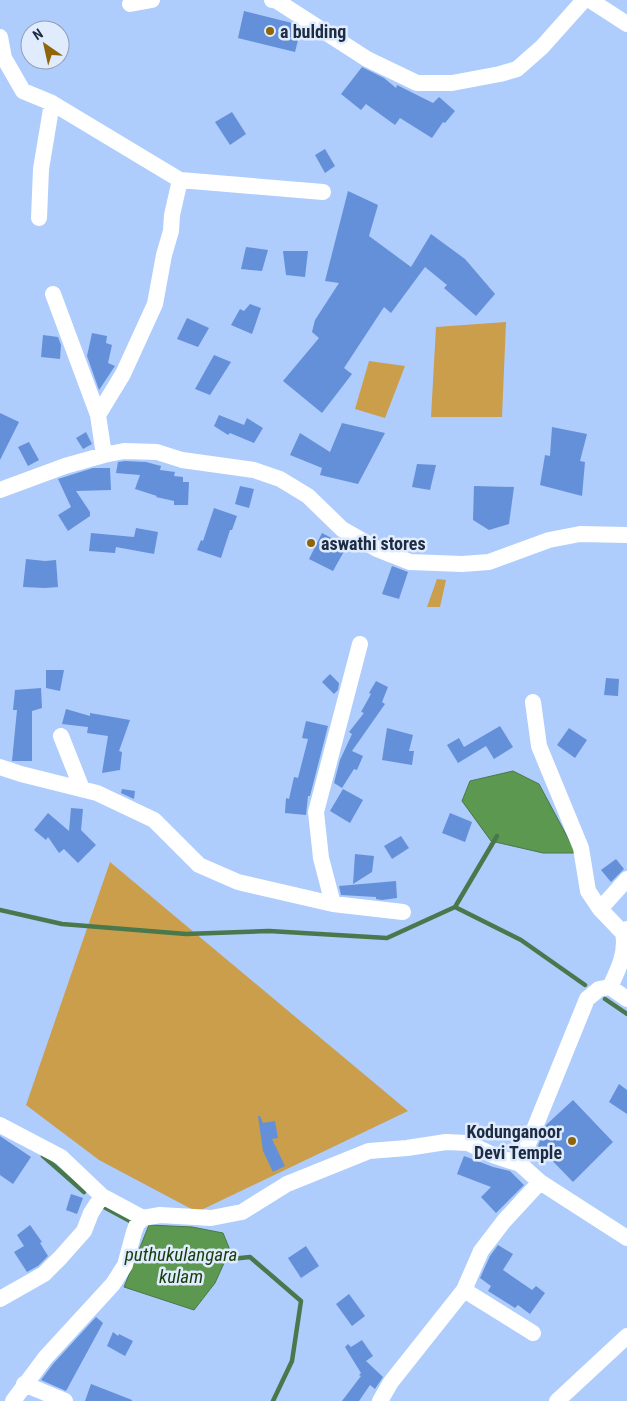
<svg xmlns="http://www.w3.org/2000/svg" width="627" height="1401" font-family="'Roboto Condensed',sans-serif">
<rect width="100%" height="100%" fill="#aeccfc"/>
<path fill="#cb9e4c" d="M506 322 502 417H431L436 327Z
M369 361 405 366 385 418 355 409Z
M437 579 446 580 440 607H427Z
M110 862 408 1111 197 1212 99 1160 26 1105Z"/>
<path fill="#5c9850" stroke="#49784c" d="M513 771 539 784 576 853H543L491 841 462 801 470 781Z
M149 1225 192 1227 223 1233 230 1250 215 1283 194 1310 124 1287Z"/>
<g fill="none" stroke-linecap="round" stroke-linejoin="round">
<path stroke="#49784c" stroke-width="4.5" d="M455 907 521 940 585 985
M0 910 62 924 186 934 269 931 387 938 455 907 497 836
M605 999 627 1014
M43 1156 84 1192
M104 1207 130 1221
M222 1260 250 1257 301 1301 292 1361 273 1401"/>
</g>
<path fill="#6490d9" d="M244 11 292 23 301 28 295 52 238 38Z
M362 67 384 78 396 88 397 85 433 103 439 97 455 111 445 123 443 122 432 138 400 118 395 125 366 104 361 110 341 94Z
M232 112 246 134 230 145 215 122Z
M325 149 335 166 325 173 315 155Z
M348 191 378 205 369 236 411 267 431 234 465 259 495 294 476 316 444 288 447 285 425 267 391 313 384 307 344 368 352 374 322 413 283 381 319 338 312 332 315 320 339 283 325 281Z
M246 247 268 250 262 271 241 269Z
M283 251H308L305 277 286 275Z
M250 304 261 308 252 334 231 325 240 309 244 311Z
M187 318 209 328 198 347 177 339Z
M92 333 107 336 106 343 112 345 108 363 115 366 99 390 87 356Z
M43 335 58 337 61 345 60 359 41 357Z
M214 355 231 362 210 395 195 389Z
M0 413 19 422 0 460Z
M219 415 244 425 247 418 263 428 254 443 230 433 228 435 214 426Z
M342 423 385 433 358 484 320 475 322 468 290 455 300 433 330 452Z
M552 427 587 434 580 461 585 462 582 496 540 485 545 455 550 456Z
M86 432 92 444 83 449 76 438Z
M29 442 39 460 28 466 18 447Z
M125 461 146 462 161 466 160 470 175 472 174 476 183 477V482H189L188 505H174V501L156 497 157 496 135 489 140 475 116 473 118 462Z
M417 464 436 465 430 490 412 487Z
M93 468H110L111 490 76 491 90 512V516L68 531 58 515 71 507 58 479Z
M240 486 254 489 249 508 235 504Z
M474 486 514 487 509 524 489 530 473 520Z
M214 508 237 516 232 530H230L221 558 197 550 201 540 203 541Z
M136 528 158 532 154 554 116 547 115 553 89 551 91 533 134 537Z
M322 533 347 546 333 571 309 559Z
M26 559 45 561 56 560 58 587 45 588 23 587Z
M392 566 408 572 399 599 382 594Z
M46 670H64L60 691 46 688Z
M330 674 339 683 338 690 334 694 322 682Z
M606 678 619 679 618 696 604 695Z
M376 681 388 687 382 702 385 704 352 751 363 756 357 770 354 769 342 788 334 783 340 760 352 734 349 732 364 713 361 712 371 694 369 693Z
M41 688 42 708 32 711V761H12L17 710H13L15 690Z
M66 709 90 716V713L130 720 119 751 122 752 120 770 102 773 108 736 87 733 88 727 62 724Z
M306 721 328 726 310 796H308L306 815 285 813 286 798 289 799 294 777 298 778 308 739 302 738Z
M500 726 513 747 494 759 486 746 458 763 447 745 459 738 464 747Z
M387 728 413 735 409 751H414L412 765 382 760Z
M569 728 587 740 575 758 557 745Z
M122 789 135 791 134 799 121 793Z
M343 789 363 800 350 823 330 811Z
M71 808 83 809 81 830 96 845 78 863 64 849 59 853 48 837 46 840 34 830 48 813 69 831Z
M450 813 472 822 465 842 442 833Z
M401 836 409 848 392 859 384 846Z
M355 854 374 856 372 872 353 884Z
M616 859 624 869 611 882 601 870Z
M396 881 397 898 382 900 376 899V897L341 895 339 886Z
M619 1084 627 1090V1114L609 1102Z
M573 1100 613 1142 573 1182 538 1146 546 1125Z
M258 1116H260L263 1123 275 1121 278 1138 272 1139 285 1166 273 1172 263 1151Z
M0 1136 31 1157 13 1184 0 1175Z
M464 1156 493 1167 510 1171 524 1185 496 1213 481 1197 491 1187 457 1174Z
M71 1194 83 1198 77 1214 66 1210Z
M30 1225 42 1242 40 1243 48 1256 38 1266 27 1272 14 1252 24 1246 17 1235Z
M498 1245 513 1254 503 1270 532 1290 536 1286 545 1293 530 1314 518 1305 515 1308 488 1291 491 1286 480 1278 490 1256Z
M306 1246 319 1266 301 1278 288 1258Z
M349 1294 365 1316 352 1326 336 1304Z
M96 1317 103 1323 66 1391 41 1380 53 1364Z
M113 1332 118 1336 119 1334 133 1341 125 1356 107 1346Z
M362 1340 373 1356 366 1361 383 1377 375 1389 370 1385 359 1401H342L361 1376 359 1375 361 1373 345 1347 348 1344 351 1347Z
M91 1384 132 1400V1401H85Z"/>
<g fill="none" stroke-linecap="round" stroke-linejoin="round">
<path stroke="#fff" stroke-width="16" d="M272 0 277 1 367 59 417 83H452L500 74 517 69 542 47 584 0
M590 0 627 24
M130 4 152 0
M0 37 4 58 23 91 52 103 180 180
M39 218 41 169 52 103
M53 294 98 415 104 455
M98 415 123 374 155 304 164 255 171 231 172 215 180 180 323 192
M0 490 65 466 104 455 124 451 157 452 182 460 254 470 280 479 308 496 342 529 377 549 410 562 462 564 489 562 549 540 580 534 627 535
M533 702 539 746 581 848 588 891 600 909 623 933
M61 736 82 789
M0 767 21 774 97 793 154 820 199 865 238 882 333 904 403 912
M333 904 321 858 316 812 360 644
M600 909 627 879
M610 987C618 970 627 952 623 933L627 929
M0 1125 61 1157 102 1196 143 1218
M520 1164 587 999 599 989 610 987 627 999
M464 1290 533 1333
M0 1299 44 1274 60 1258 84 1231 91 1213 102 1196
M24 1384 65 1401
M13 1401 45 1358 113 1284 125 1265 134 1232 137 1224 143 1218 160 1215 211 1218 242 1212 287 1184 369 1151 407 1148 446 1142 468 1143 495 1156 520 1164 540 1182 627 1238
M380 1401 391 1382 464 1290 481 1251 504 1221 540 1182
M557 1401 627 1336"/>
</g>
<g fill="#8e650a" stroke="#e0ecfe" stroke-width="2">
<circle cx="270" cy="31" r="5"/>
<circle cx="311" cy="543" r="5"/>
<circle cx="572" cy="1141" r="5"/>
</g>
<g text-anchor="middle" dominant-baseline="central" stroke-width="5" stroke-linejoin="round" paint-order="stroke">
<g font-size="18" font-weight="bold" fill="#1e2c43" stroke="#e0ecfe" text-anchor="start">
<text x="280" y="31">a bulding</text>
<text x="321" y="543">aswathi stores</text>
<text x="562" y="1131" text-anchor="end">Kodunganoor<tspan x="562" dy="21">Devi Temple</tspan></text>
</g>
<g font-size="19" font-style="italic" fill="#153e0c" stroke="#e0ecfe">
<text x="181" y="1254">puthukulangara<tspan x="181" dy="22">kulam</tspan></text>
</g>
</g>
<g transform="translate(45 45) rotate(326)"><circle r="24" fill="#e0ecfe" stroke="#929fb3"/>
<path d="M0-4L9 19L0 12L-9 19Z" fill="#8e650a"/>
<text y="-8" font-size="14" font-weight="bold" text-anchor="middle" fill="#1e2c43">N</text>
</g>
</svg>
